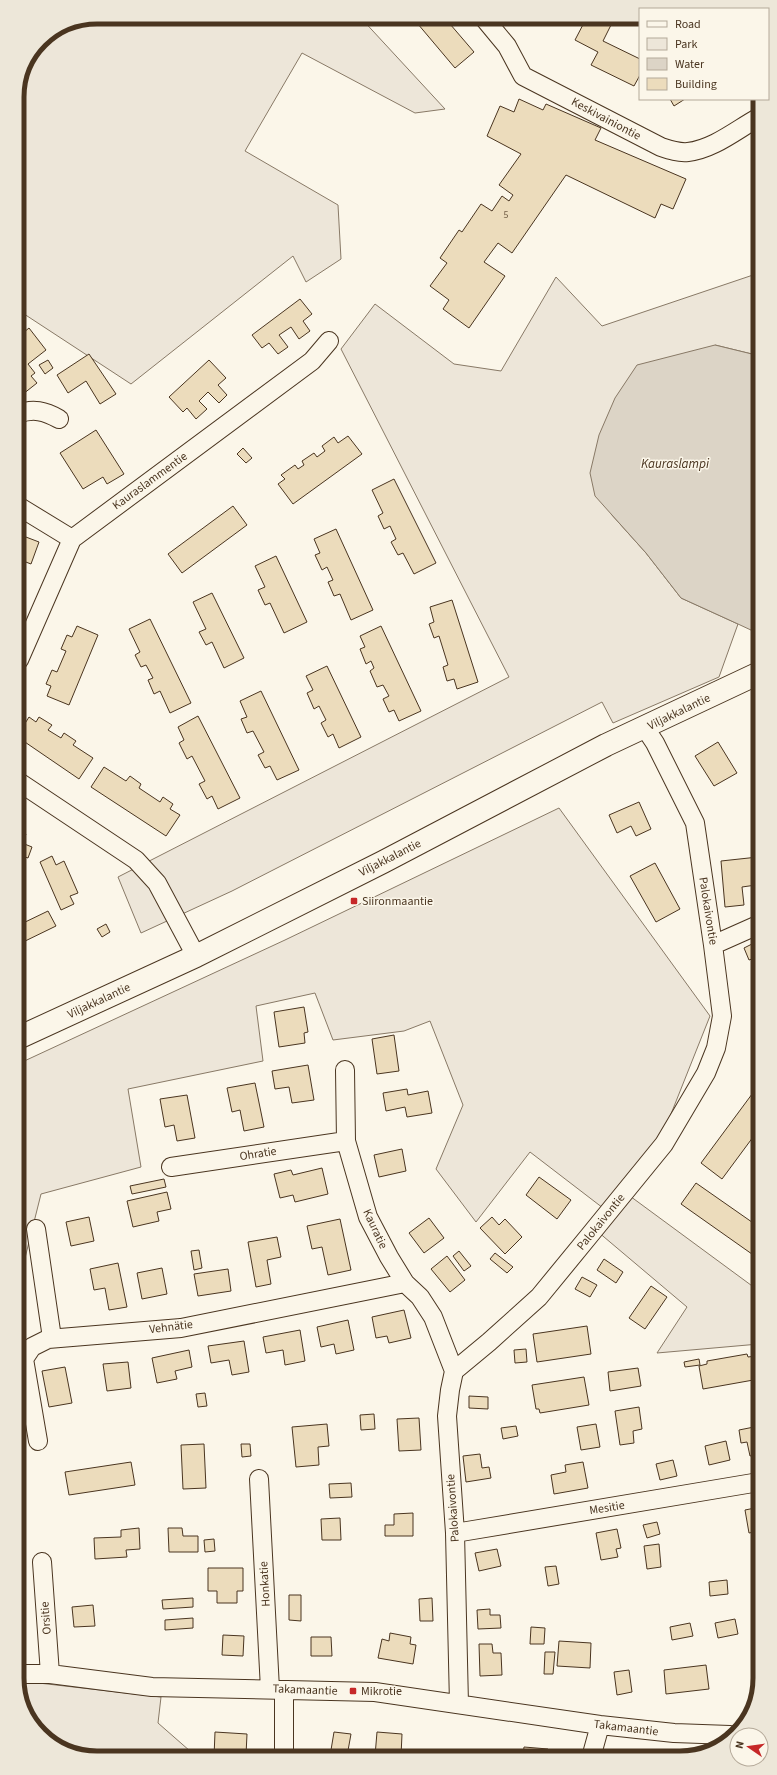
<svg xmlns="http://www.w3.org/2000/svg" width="777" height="1775" font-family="'Source Sans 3',sans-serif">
<rect width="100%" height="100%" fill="#fbf6e9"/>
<path fill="#ede6d9" stroke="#887966" d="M100 17H360L445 109 415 113 302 53 245 151 338 205 341 259 306 282 293 256 131 384 18 310 17 92 25 62 41 40 67 23 89 19 93 24Z
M756 274V355L715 345 611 514 646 553 681 598 738 624 719 677 613 723 602 702 232 891 141 933 118 877 509 677 341 349 375 304 454 364 501 371 556 277 602 326Z
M559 808 710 1016 665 1129 619 1188 759 1291V1344L657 1353 687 1307 591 1226 603 1208 530 1152 476 1222 436 1169 463 1105 430 1021 404 1031 333 1040 315 993 256 1006 263 1061 128 1089 141 1167 41 1194 25 1258 20 1259V1063L285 940Z
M21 1681 161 1697 158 1723 190 1751V1757L91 1758 48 1742 21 1704Z"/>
<path fill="#dcd4c6" stroke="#887966" d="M715 345 756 355 757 631H753L738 624 681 598 646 553 595 496 590 473 599 435 615 398 637 365Z"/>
<path fill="#ecdcbc" stroke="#4a3520" d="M412 17H444L474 52 455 68Z
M587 17H615L603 41 640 59V75L634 86 591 65 598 52 575 40Z
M519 99 543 110 546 104 601 128 595 140 686 179 673 209 661 204 655 218 566 175 512 253 498 243 484 262 505 276 469 328 443 309 449 300 430 286 447 263 440 258 459 230 462 232 481 204 492 211 502 196 509 201 513 195 499 185 521 154 487 136 500 106 514 112Z
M670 99H685L674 106Z
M300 299 312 314 303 321 310 331 299 339 291 327 279 335 288 347 278 354 269 343 262 348 252 335Z
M29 328 46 350 28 364 35 373 31 376 37 383 18 398V337Z
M89 354 116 394 100 404 86 381 68 393 57 375Z
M48 360 53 368 45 374 39 365Z
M209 360 226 378 218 385 227 395 219 403 208 392 199 401 207 409 196 419 187 408 183 412 169 397Z
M96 430 124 474 107 484 103 477 83 489 60 453Z
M348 436 362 454 293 504 278 484 285 479 281 475 295 465 298 469 304 465 302 461 314 453 317 457 325 451 322 446 334 437 338 443Z
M243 448 252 458 246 463 237 454Z
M394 479 436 563 414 574 403 553 398 555 391 542 396 539 390 526 384 529 378 516 383 513 372 490Z
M233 506 247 525 182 573 168 554Z
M336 529 373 610 351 620 340 594 334 596 328 582 333 580 327 567 322 570 315 555 320 553 314 539Z
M18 534 39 542 31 564 18 559Z
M276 556 307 622 284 633 270 603 265 605 258 590 265 587 255 566Z
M212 593 244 658 224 668 212 642 206 645 199 632 206 629 193 602Z
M452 600 478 682 457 689 454 679 447 681 443 667 448 665 439 636 434 638 429 624 434 622 430 607Z
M150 619 191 703 170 713 160 691 154 694 148 680 153 678 146 665 141 667 135 655 140 652 129 629Z
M77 626 98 635 69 705 47 696 51 686 46 684 52 670 57 672 66 651 61 649 67 635 72 637Z
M381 626 421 711 399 721 394 710 389 712 383 699 389 696 383 685 377 687 370 671 374 668 371 661 366 664 360 649 365 647 360 636Z
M327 666 361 737 339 748 333 734 328 737 321 723 326 720 319 706 314 709 307 693 313 690 306 676Z
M261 691 299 770 277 780 270 766 265 768 258 755 264 752 253 731 247 733 241 719 247 717 240 701Z
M198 716 240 798 218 809 212 796 207 799 199 784 205 781 192 756 187 759 179 743 184 740 178 727Z
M29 717 36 722 39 717 52 725 48 730 61 738 64 733 76 741 73 745 93 758 79 779 19 738V733Z
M718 742 737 773 714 786 695 756Z
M104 767 126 781 130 776 141 784 139 788 160 802 163 797 173 804 170 809 180 815 166 836 91 787Z
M639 802 651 829 636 836 631 826 617 833 609 815Z
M19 832 26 834 22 843 32 847 28 858 19 855Z
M52 856 56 865 64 861 78 893 70 896 74 904 61 910 40 862Z
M758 857V873H755L756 885 742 887 744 905 725 907 721 861Z
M655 863 680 909 656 922 630 876Z
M48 911 56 926 19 944V925Z
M106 924 110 932 102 937 97 929Z
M758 941V957L749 960 744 948Z
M304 1007 308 1032 304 1033 305 1043 279 1047 274 1012Z
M394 1035 399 1071 377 1074 372 1039Z
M308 1065 314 1100 292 1103 289 1087 275 1089 272 1071Z
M255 1083 264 1127 244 1131 240 1110 232 1112 227 1088Z
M758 1086 759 1129 722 1179 701 1163Z
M407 1089 408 1095 428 1091 432 1113 407 1117 405 1107 386 1111 383 1093Z
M187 1095 195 1138 177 1141 174 1125 165 1127 160 1099Z
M402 1149 406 1171 379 1177 374 1155Z
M322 1168 328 1194 295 1202 293 1195 280 1198 274 1174 291 1170 293 1175Z
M539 1177 571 1200 557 1219 526 1195Z
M164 1179 166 1187 132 1194 130 1186Z
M696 1183 759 1227V1259L681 1204Z
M167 1192 171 1209 157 1212 159 1221 133 1227 127 1201Z
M89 1217 94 1241 71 1246 66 1222Z
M492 1217 499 1225 505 1219 522 1237 505 1254 480 1228Z
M429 1218 444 1238 424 1253 409 1233Z
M340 1219 351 1270 328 1275 322 1247 312 1249 307 1226Z
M277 1237 281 1257 267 1260 271 1284 256 1287 248 1242Z
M199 1250 202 1268 194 1270 191 1251Z
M459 1251 471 1266 464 1271 453 1256Z
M495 1253 513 1267 507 1273 490 1259Z
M447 1256 465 1280 450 1292 431 1269Z
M604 1259 623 1272 616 1283 597 1270Z
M118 1263 127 1307 109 1310 105 1288 94 1290 90 1269Z
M162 1268 167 1294 142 1299 137 1273Z
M228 1269 231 1291 198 1296 194 1274Z
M582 1277 597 1285 590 1297 575 1289Z
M651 1286 667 1297 645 1329 629 1318Z
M404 1310 411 1338 389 1343 387 1336 376 1338 372 1317Z
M348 1320 354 1350 336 1354 334 1344 321 1347 317 1327Z
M587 1326 591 1354 537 1362 533 1334Z
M300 1330 305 1361 285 1365 283 1350 266 1353 263 1337Z
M244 1341 249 1372 232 1375 229 1360 211 1363 208 1346Z
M526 1349 527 1362 515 1363 514 1350Z
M189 1350 192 1367 175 1371 177 1379 157 1383 152 1358Z
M747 1354 748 1357 756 1356 759 1379 703 1389 699 1366 707 1364V1361Z
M699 1359 700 1365 685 1367 684 1362Z
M128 1362 131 1388 107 1391 103 1364Z
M65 1367 72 1403 49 1407 42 1371Z
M638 1368 641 1386 610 1391 608 1372Z
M584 1377 589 1405 540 1413 539 1409H536L532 1385Z
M205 1393 207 1406 198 1407 196 1394Z
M469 1396 488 1397V1409L469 1408Z
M639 1407 642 1429 633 1431 634 1443 620 1445 615 1411Z
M374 1414 375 1429 361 1430 360 1415Z
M419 1418 421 1450 399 1451 397 1419Z
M327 1424 329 1446 318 1447 319 1465 296 1467 292 1427Z
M596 1424 600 1447 581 1450 577 1427Z
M516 1426 518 1436 503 1439 501 1428Z
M759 1426V1454L750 1456 747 1442 741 1443 739 1430Z
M726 1441 730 1460 709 1465 705 1446Z
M204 1444 206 1488 183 1489 181 1445Z
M241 1444H250L251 1456 242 1457Z
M480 1454 482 1468 489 1467 491 1478 466 1482 463 1456Z
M673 1460 677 1476 660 1480 656 1464Z
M131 1462 135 1485 69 1495 65 1472Z
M583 1462 588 1488 554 1494 551 1475 566 1472 565 1465Z
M351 1483 352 1497 330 1498 329 1484Z
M760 1507V1531L749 1533 745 1510Z
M413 1513V1536H385V1525H394V1514Z
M340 1518 341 1540H322L321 1519Z
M657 1522 660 1534 647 1538 643 1525Z
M139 1528 140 1549 126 1550 127 1557 95 1559 94 1538 121 1537V1530Z
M168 1528H182L183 1536H198V1552H169Z
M617 1529 621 1548 616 1549 618 1557 601 1560 596 1533Z
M214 1539 215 1551 205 1552 204 1540Z
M659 1544 661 1567 647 1569 644 1546Z
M497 1549 501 1566 479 1571 475 1553Z
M556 1566 559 1584 548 1586 545 1567Z
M208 1568H243V1591H237V1603H217V1591H208Z
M727 1580 728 1594 710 1596 709 1582Z
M289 1595H301V1621L289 1620Z
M193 1598V1607L163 1609 162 1600Z
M432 1598 433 1621H420L419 1599Z
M93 1605 95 1626 74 1627 72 1607Z
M490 1609V1615H500L501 1628 478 1629 477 1610Z
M193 1618V1628L165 1630V1620Z
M735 1619 738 1634 718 1638 715 1623Z
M690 1623 693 1636 672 1640 670 1627Z
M531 1627 545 1628 544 1644H530Z
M390 1633 411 1637 410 1644 416 1645 413 1664 378 1658 382 1639 389 1641Z
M223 1635 244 1636 243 1656 222 1655Z
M311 1637H331L332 1656H311Z
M559 1641 591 1643 590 1668 557 1666Z
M479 1644H492L493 1653H501L502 1675 480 1676Z
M545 1652H555L553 1674H544Z
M706 1665 709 1689 666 1694 664 1670Z
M629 1670 632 1692 617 1695 614 1672Z
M215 1732 247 1734 246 1755 229 1754V1757H214Z
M334 1732 351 1734 347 1756H330Z
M377 1732 402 1734 401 1756H375Z
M524 1747 548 1749V1755H523Z"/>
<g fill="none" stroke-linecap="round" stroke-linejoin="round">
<defs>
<path id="minor" d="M483 17 507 46 523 76 661 147C670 150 679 153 688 152 713 149 735 131 756 119
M18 414C33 408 45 411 59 419
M18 506 72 539
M19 660 72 539 312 361 329 341
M19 782 136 860 157 883 196 956
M713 945 758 925
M345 1070 346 1141 368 1217 389 1257 405 1283 420 1297 433 1317 454 1371
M171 1167 346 1141
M36 1229 52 1338
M38 1441 24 1359 32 1347 48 1339 181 1328 405 1283
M259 1479 270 1689
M455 1533 759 1482
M42 1562 50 1674
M21 1674H50L152 1687 375 1692 600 1725 674 1733 730 1735
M459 1704 455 1533 447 1416 450 1390 454 1371 489 1342 539 1297 589 1236 664 1144 706 1073 716 1048 722 1016 713 945 695 823 655 743 645 728
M592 1754 600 1725
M284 1757V1690"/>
<path id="major" d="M20 1037 196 956 383 862 606 745 757 674"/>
</defs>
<use href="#minor" stroke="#4a3520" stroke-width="20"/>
<use href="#major" stroke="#4a3520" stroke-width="24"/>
<use href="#minor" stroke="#fbf6e9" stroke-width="18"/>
<use href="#major" stroke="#fbf6e9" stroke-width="22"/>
</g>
<g fill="#c62828" stroke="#fbf6e9" stroke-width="1.5">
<rect x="350" y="897" width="8" height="8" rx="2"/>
<rect x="349" y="1687" width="8" height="8" rx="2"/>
</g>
<g text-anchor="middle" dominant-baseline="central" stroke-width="3" stroke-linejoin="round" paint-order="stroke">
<g font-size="10" fill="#725f47">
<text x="506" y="215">5</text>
</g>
<g font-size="12" fill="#4a3520" stroke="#fbf6e9">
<text transform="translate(606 119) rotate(28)">Keskivainiontie</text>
<text transform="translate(150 481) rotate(-36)">Kauraslammentie</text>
<text transform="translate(679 712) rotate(-26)">Viljakkalantie</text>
<text transform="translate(390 858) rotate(-27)">Viljakkalantie</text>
<text transform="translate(708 911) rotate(81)">Palokaivontie</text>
<text transform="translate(99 1001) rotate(-25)">Viljakkalantie</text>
<text transform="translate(258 1154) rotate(-9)">Ohratie</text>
<text transform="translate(601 1222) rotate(-51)">Palokaivontie</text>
<text transform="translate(375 1229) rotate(65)">Kauratie</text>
<text transform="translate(171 1327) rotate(-7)">Vehnätie</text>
<text transform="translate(453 1508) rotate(-94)">Palokaivontie</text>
<text transform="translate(607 1508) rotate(-9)">Mesitie</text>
<text transform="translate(265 1584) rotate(-93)">Honkatie</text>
<text transform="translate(46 1618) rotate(-94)">Orsitie</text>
<text transform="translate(305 1690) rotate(2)">Takamaantie</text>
<text transform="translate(626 1728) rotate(7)">Takamaantie</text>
</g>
<g font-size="12" fill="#4a3520" stroke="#fbf6e9" text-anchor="start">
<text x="362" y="901">Siironmaantie</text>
<text x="361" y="1691">Mikrotie</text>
</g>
<g font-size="13" font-style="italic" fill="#4a3520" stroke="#fbf6e9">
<text x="675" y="464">Kauraslampi</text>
</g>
</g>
<path d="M0 0H777V1775H0ZM97 24H680A73 73 0 0 1 753 97V1678A73 73 0 0 1 680 1751H97A73 73 0 0 1 24 1678V97A73 73 0 0 1 97 24Z" fill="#ede7d9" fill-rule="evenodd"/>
<path fill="none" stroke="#4a3520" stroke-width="5" d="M97 24H680A73 73 0 0 1 753 97V1678A73 73 0 0 1 680 1751H97A73 73 0 0 1 24 1678V97A73 73 0 0 1 97 24Z"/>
<rect x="639" y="8" width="130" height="92" fill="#fbf6e9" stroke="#b4a999"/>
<rect x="647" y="21" width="20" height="6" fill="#fbf6e9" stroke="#b4a999"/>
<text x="675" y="28" font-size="12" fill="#4a3520">Road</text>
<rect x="647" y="38" width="20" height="12" fill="#ede6d9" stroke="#b4a999"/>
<text x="675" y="48" font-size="12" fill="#4a3520">Park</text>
<rect x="647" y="58" width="20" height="12" fill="#dcd4c6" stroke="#b4a999"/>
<text x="675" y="68" font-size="12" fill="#4a3520">Water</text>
<rect x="647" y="78" width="20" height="12" fill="#ecdcbc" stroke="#b4a999"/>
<text x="675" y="88" font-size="12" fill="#4a3520">Building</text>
<g transform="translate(749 1747) rotate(283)"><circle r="19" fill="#fbf6e9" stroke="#b4a999"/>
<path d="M0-3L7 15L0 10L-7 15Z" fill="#c62828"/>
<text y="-6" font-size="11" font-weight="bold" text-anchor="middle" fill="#4a3520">N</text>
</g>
</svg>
